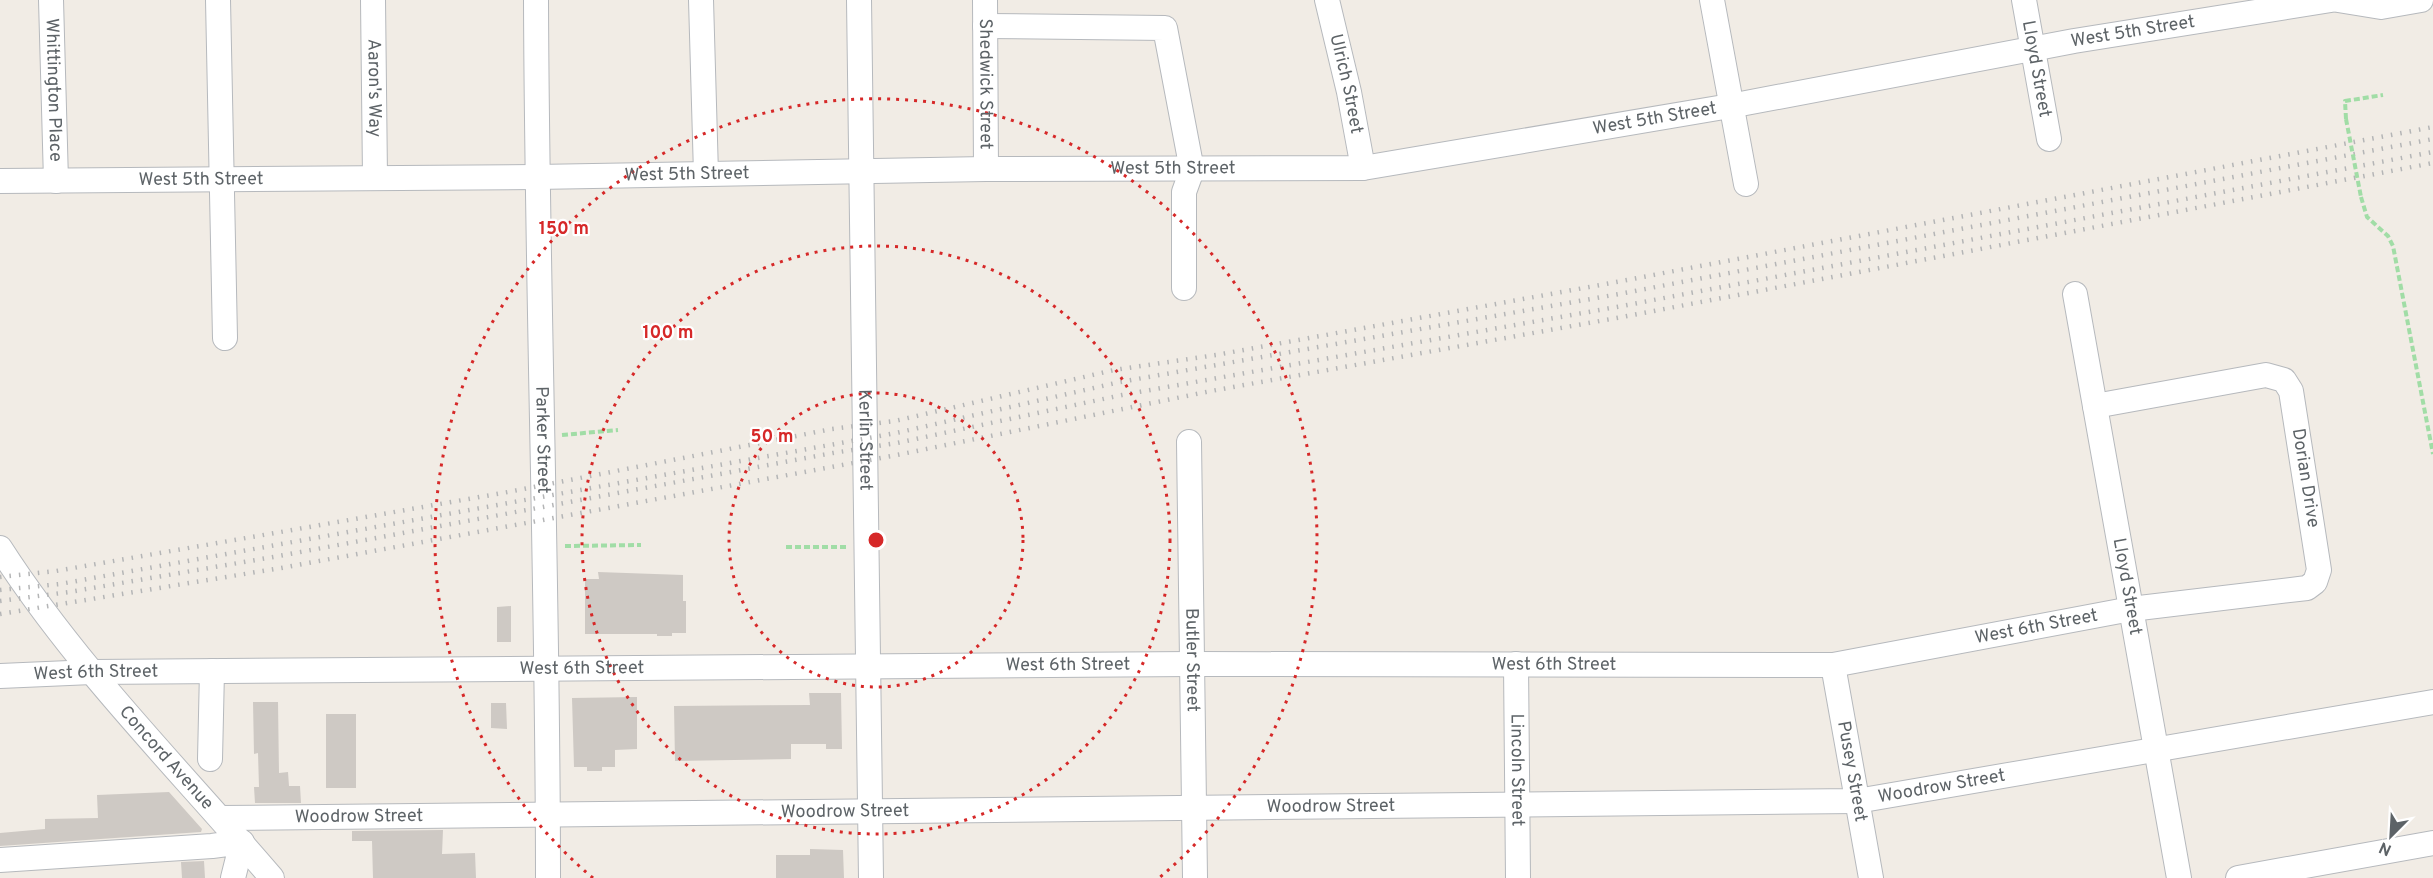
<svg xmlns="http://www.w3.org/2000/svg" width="2433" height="878" font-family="Overpass,sans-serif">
<rect width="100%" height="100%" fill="#f1ece5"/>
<path fill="#cec9c4" d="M598 572 683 575V601H686V633H672V636H657V634H585V579H599Z
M511 606V642H497V607Z
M809 693H841L842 749H826V744H791V759L675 761 674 706 810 705Z
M637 697V749L615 750V767H602V771H587V767H574L572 698Z
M253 702H278L279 773 288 772 289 786H300L301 803H255L254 787H259L258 753 254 754Z
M491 703H506L507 729 491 728Z
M326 714H356V788H326Z
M169 792 202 829 201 832 0 846V833L45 829V819L98 818 97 795Z
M443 830 442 854 475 853 476 878H373L372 841H352V831Z
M810 849 843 850 844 878H776V855H810Z
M204 861 205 878H182L181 862Z"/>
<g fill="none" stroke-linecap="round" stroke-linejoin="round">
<defs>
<g id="minor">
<path id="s1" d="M51 0 56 181"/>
<path d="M218 0 225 338"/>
<path id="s2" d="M373 0 375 177"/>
<path id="s3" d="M536 0C537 293 548 585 548 878"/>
<path d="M701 0 706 174"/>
<path id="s4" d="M859 0 871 878"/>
<path id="s5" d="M985 0 986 169"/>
<path id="s6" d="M1327 0 1349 92 1363 168"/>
<path d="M1712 0 1746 184"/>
<path id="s7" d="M2024 0 2049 139"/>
<path d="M2338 0 2381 7 2421 0"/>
<path d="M985 26 1165 28 1192 170 1184 192V288"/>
<path id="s8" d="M0 181 536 177 986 169 1363 168 1730 106 2074 41 2331 0"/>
<path id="s9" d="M2075 294 2179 878"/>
<path id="s10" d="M1189 442 1195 878"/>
<path id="s11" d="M0 548C77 668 180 770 272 878"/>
<path id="s12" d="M1516 664 1518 878"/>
<path id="s13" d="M1833 665 1871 878"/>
<path id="s14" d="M0 676 92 672 1192 664 1833 665 2131 609 2307 588 2315 582 2319 570 2291 391 2284 380 2266 375 2095 406"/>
<path d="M210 759 212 671"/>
<path id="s15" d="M221 818 1857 801 2433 702"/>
<path d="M0 860 212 846 242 842 233 878"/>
<path d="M2238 878 2433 843"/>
</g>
</defs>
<use href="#minor" stroke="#b6b9bd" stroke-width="26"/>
<path stroke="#a1dda6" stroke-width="4" stroke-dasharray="6 3" stroke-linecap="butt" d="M2346 119 2345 101 2383 95
M2361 197 2367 217 2388 236 2393 246 2433 454
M562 435 618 430
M565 546 641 545
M786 547H848"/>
<use href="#minor" stroke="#fff" stroke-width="24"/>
<path stroke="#b4b5b6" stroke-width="4.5" stroke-dasharray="1.5 8" stroke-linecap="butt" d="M0 577 56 571 275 533 508 492 832 429 895 421 1114 370 1216 355 1611 283 2433 127
M0 590 60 584 896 433 1120 382 1619 294 2433 139
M0 601 69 592 279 556 833 453 897 443 1122 395 1622 306 2433 152
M0 614 281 568 897 455 1211 391 1622 317 2433 163"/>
<path stroke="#a1dda6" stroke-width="4" stroke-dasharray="6 3" stroke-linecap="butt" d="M2346 119 2361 197"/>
</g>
<g fill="none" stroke="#d62828" stroke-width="3" stroke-dasharray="3 6">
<circle cx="876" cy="540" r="147"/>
<circle cx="876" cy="540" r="294"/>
<path d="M593 878A441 441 0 1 1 1159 878"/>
</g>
<g text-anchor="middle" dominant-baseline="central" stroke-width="4.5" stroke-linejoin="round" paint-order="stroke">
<g font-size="18" fill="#5d6367" stroke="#fff">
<text stroke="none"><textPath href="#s8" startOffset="2145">West 5th Street</textPath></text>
<text stroke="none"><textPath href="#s7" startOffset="70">Lloyd Street</textPath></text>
<text stroke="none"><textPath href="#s6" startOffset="86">Ulrich Street</textPath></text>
<text stroke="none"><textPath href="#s5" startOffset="84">Shedwick Street</textPath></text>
<text stroke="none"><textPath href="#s2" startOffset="88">Aaron's Way</textPath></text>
<text stroke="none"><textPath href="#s1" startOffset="90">Whittington Place</textPath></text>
<text stroke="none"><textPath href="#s8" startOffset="1659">West 5th Street</textPath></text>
<text stroke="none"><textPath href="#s8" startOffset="1173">West 5th Street</textPath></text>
<text stroke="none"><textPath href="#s8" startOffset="687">West 5th Street</textPath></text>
<text stroke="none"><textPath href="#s8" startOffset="201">West 5th Street</textPath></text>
<text stroke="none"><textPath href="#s3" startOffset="440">Parker Street</textPath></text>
<text stroke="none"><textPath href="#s4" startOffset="440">Kerlin Street</textPath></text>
<text transform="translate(2305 478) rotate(81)">Dorian Drive</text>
<text stroke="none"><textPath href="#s9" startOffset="297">Lloyd Street</textPath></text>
<text stroke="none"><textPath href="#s14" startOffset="2040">West 6th Street</textPath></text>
<text stroke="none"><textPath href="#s10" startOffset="218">Butler Street</textPath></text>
<text stroke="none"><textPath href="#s14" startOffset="1554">West 6th Street</textPath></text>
<text stroke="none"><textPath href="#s14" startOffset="1068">West 6th Street</textPath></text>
<text stroke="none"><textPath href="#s14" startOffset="582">West 6th Street</textPath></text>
<text stroke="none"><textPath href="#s14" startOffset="96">West 6th Street</textPath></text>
<text stroke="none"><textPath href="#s11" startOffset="268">Concord Avenue</textPath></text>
<text stroke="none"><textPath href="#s12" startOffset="106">Lincoln Street</textPath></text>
<text stroke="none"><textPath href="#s13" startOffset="108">Pusey Street</textPath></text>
<text stroke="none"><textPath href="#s15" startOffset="1722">Woodrow Street</textPath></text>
<text stroke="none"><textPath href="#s15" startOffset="1110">Woodrow Street</textPath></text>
<text stroke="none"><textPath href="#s15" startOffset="624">Woodrow Street</textPath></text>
<text stroke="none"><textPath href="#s15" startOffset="138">Woodrow Street</textPath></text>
</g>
</g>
<circle cx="876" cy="540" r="9" fill="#d62828" stroke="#fff" stroke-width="3"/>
<g font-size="18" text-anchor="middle" font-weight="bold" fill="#d62828" stroke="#fff" stroke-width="4.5" stroke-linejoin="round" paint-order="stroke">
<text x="564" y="234">150 m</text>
<text x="668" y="338">100 m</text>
<text x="772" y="442">50 m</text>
</g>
<g transform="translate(2391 836) rotate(204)" stroke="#ffffff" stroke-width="4.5" paint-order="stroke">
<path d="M0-4.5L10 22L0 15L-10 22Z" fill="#5d6367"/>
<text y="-9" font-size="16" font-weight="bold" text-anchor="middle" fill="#5d6367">N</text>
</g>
</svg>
